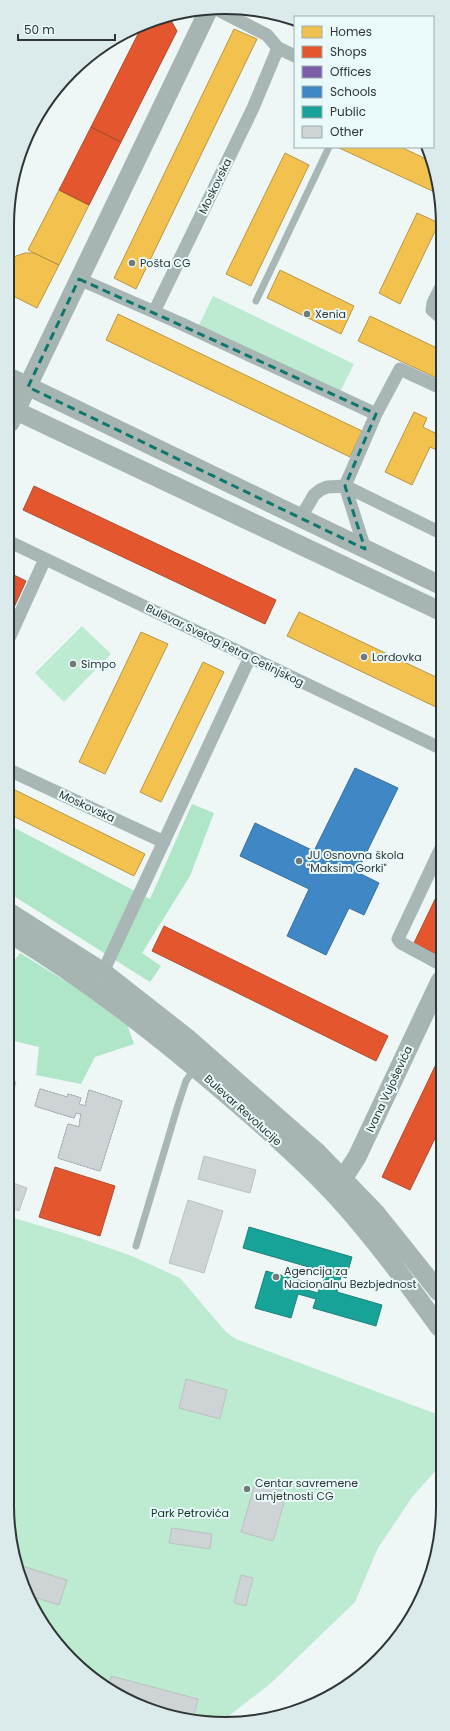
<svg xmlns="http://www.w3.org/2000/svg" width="450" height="1731" font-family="Poppins,sans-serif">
<rect width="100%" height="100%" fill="#eef6f6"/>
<path fill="#bdebd1" d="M213 296 354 364 340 392 199 325Z
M82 626 111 654 64 702 35 673Z
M8 1216 77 1237 132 1256 180 1278 226 1332 236 1339 439 1415V1467L413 1496 378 1548 355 1602 270 1684 221 1722 211 1724 129 1702 61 1650 24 1589 7 1506Z"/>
<path fill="#afe6c8" d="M192 804 214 813 190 876 142 953 161 966 150 982 9 893V825L150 899Z
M20 953 75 987 127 1024 134 1044 95 1057 81 1084 36 1075 39 1047 14 1041 8 1047 9 967Z"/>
<path fill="#f2c14e" stroke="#b89746" d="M234 29 257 39 136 289 114 278Z
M337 147H401L430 161 441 195Z
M285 153 309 165 251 286 226 274Z
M59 190 89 205 59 265 28 250Z
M417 213 439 223 400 304 379 293Z
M25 253H34L59 265 37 308 11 295V261L16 256Z
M280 270 354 306 341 334 267 298Z
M118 314 362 431 350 457 106 340Z
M370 316 441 350V380L358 341Z
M414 412 427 418 423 427 441 436V452L430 447 412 485 385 472Z
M299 612 440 679V709L287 636Z
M141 632 168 644 105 774 79 762Z
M203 662 224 672 161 802 140 792Z
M9 787 145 854 134 876 9 814Z"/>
<path fill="#e4572e" stroke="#ae4d30" d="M169 17 177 31 121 142 91 127 138 34 136 31Z
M91 127 121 142 89 205 59 190Z
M34 486 276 600 265 624 23 510Z
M10 573 26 581 10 616Z
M440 889V956L414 943Z
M164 926 388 1036 376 1061 152 951Z
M440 1056V1128L410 1190 382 1177Z
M55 1167 115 1186 100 1236 39 1217Z"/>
<path fill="#7b5ea7" stroke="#645285" d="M40 1089 67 1097 68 1094 81 1098 79 1104 85 1106 89 1090 122 1101 100 1171 58 1158 68 1124 79 1127 81 1114 76 1113 74 1118 35 1106Z"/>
<path fill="#3f88c5" stroke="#3a6f9a" d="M355 768 398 788 357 872 379 883 364 915 349 908 326 955 287 936 309 889 240 856 255 823 314 851Z"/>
<path fill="#17a398" stroke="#1e827a" d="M249 1227 352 1257 346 1278 341 1276 337 1292 382 1305 376 1326 313 1308 316 1299 298 1294 291 1318 255 1308 266 1271 302 1281 300 1288 318 1293 319 1286 322 1287 326 1272 243 1248Z"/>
<path fill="#ced4d5" stroke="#bbc1c2" d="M8 1080 16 1082 8 1109Z
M40 1089 67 1097 68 1094 81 1098 79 1104 85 1106 89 1090 122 1101 100 1171 58 1158 68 1124 79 1127 81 1114 76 1113 74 1118 35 1106Z
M204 1156 256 1170 250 1193 198 1179Z
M8 1181 27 1188 19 1211 8 1207Z
M188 1200 223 1211 204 1273 169 1263Z
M186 1379 227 1390 220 1419 179 1408Z
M255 1483 287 1492 273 1541 241 1532Z
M172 1528 212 1534 210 1549 169 1543Z
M19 1565 67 1580 59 1605 27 1595 24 1589Z
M241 1575 253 1578 246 1606 234 1603Z
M111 1676 198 1699 193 1719 129 1702 109 1686Z"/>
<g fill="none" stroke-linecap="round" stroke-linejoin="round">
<path stroke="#a8b7b5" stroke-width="7" d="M256 301 329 147
M136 1246 178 1105 186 1081 194 1069"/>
<path stroke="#a8b7b5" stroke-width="13" d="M278 48 295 56
M79 279 182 324 376 414
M154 312 253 108 278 48 267 35 220 11
M441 318 432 310 433 303 441 287
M345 486 376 414 400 369 441 388
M345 486 365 549
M301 517 314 495 320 490 327 487 345 486 441 533
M10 542 440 748
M10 636 45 559
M9 770 164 842
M440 964 401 943 398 939 440 850
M103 972 250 657"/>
<path stroke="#a6b5b2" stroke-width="19" d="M11 378 440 585
M10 408 440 611
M10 423 208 11
M9 912 103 972 186 1037 318 1153 375 1212 439 1292
M9 933C89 981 161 1038 232 1099 267 1129 302 1160 334 1194 372 1235 406 1281 439 1327
M337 1188 357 1157 440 981"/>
</g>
<path fill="none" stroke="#0f766e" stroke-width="3" stroke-dasharray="8 5" stroke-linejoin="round" d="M79 279 376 414 345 486 365 549 28 387Z"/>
<g fill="#727979" stroke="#eafafa" stroke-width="1.5">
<circle cx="132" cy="263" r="4"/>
<circle cx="307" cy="314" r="4"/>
<circle cx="364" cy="657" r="4"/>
<circle cx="73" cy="664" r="4"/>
<circle cx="299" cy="861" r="4"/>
<circle cx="276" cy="1277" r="4"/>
<circle cx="247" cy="1489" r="4"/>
</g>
<g text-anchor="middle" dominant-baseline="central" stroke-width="4" stroke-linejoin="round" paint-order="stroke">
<g font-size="11" fill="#2f3535" stroke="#eafafa">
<text transform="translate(215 186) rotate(-64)">Moskovska</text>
<text transform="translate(225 645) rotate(26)">Bulevar Svetog Petra Cetinjskog</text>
<text transform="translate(87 806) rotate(25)">Moskovska</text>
<text transform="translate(389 1089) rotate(-65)">Ivana Vujoševića</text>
<text transform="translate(243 1110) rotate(42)">Bulevar Revolucije</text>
</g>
<g font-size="11" fill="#2f3535" stroke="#eafafa" text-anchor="start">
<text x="140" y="263">Pošta CG</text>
<text x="315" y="314">Xenia</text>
<text x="372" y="657">Lordovka</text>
<text x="81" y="664">Simpo</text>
<text x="307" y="855">JU Osnovna škola<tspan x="307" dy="13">"Maksim Gorki"</tspan></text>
<text x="284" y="1271">Agencija za<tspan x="284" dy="13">Nacionalnu Bezbjednost</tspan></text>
<text x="255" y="1483">Centar savremene<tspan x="255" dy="13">umjetnosti CG</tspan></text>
</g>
<g font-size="11" fill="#0c3520" stroke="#eafafa">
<text x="190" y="1513">Park Petrovića</text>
</g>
</g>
<path d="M0 0H450V1731H0ZM225 14H225A211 211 0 0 1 436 225V1506A211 211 0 0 1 225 1717H225A211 211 0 0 1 14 1506V225A211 211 0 0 1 225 14Z" fill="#dbeaea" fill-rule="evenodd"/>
<path fill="none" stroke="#2f3535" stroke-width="2" d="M225 14H225A211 211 0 0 1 436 225V1506A211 211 0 0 1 225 1717H225A211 211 0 0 1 14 1506V225A211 211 0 0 1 225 14Z"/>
<rect x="294" y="16" width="140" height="132" fill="#eafafa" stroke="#9fabab"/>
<rect x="302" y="26" width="20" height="12" fill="#f2c14e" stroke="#9fabab"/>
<text x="330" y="36" font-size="12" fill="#2f3535">Homes</text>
<rect x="302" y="46" width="20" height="12" fill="#e4572e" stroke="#9fabab"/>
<text x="330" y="56" font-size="12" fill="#2f3535">Shops</text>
<rect x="302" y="66" width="20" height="12" fill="#7b5ea7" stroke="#9fabab"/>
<text x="330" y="76" font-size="12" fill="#2f3535">Offices</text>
<rect x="302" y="86" width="20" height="12" fill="#3f88c5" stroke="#9fabab"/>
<text x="330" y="96" font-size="12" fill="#2f3535">Schools</text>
<rect x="302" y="106" width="20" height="12" fill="#17a398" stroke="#9fabab"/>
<text x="330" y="116" font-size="12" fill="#2f3535">Public</text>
<rect x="302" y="126" width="20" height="12" fill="#ced4d5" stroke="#9fabab"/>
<text x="330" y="136" font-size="12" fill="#2f3535">Other</text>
<path d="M18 34v6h97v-6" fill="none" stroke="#2f3535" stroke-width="2"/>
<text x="24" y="34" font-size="12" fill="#2f3535" stroke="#eafafa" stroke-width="3" paint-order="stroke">50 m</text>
</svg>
